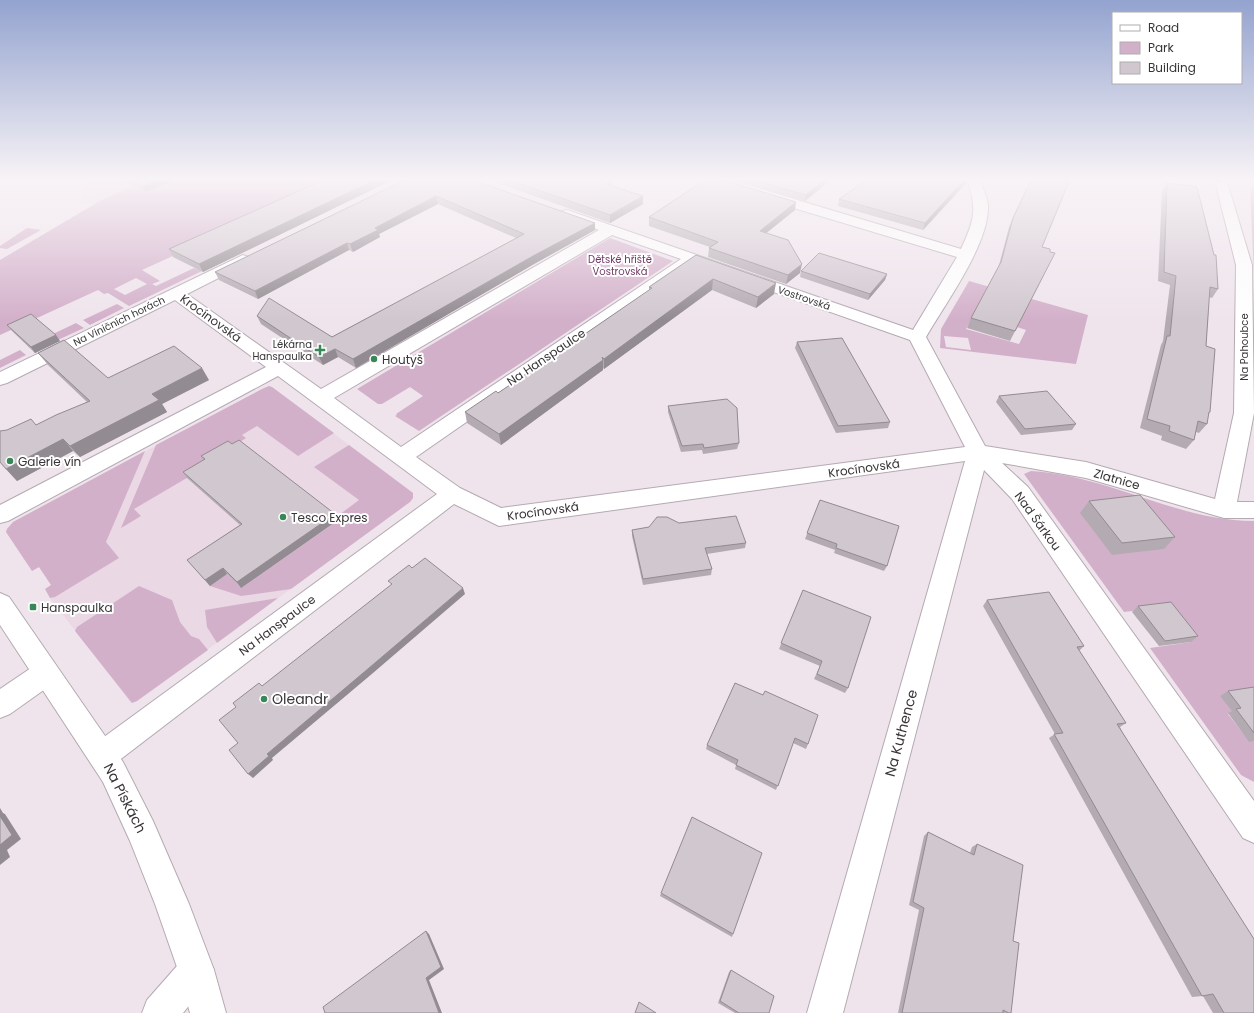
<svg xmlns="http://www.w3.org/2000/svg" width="1254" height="1013" font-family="Poppins,sans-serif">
<rect width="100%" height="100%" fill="#efe4ec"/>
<path fill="#ead8e5" d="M86 178H192L141 199 103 204H81Z
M269 386 272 387 413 493V498L410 502 137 701 131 703 50 598 45 589 51 585 39 567 32 571 6 532 7 529 13 522 262 389Z"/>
<path fill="#d3b0ca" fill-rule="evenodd" d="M181 178H344L142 270 160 281 152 284 156 286 194 268 202 271 129 306 108 293 104 294 98 290 0 335V260L100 201 132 186 147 192ZM136 278 147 284 125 295 114 289Z
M1254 185V274L1250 189Z
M27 228 41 230 7 249 0 248V246Z
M610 238 673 261 419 431 395 416 397 415 396 414 423 396 410 387 382 404H378L357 389Z
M969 281 1088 315 1076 364 940 348 941 329ZM978 307 1021 320 1017 327 1026 330 1019 344 966 329ZM944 336 968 338 971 350 946 347Z
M117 304 124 308 90 325 83 320Z
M76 323 84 328 34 351 28 346Z
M20 350 26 355 0 368V360Z
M269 386 272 387 334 433 298 456 257 426 242 435 246 438 232 447 209 465 134 509 141 516 121 528 156 445 262 389Z
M349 445 413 493V498L410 502 291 589 241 596 210 586 227 574 241 588 337 521 335 518 359 500 314 467Z
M145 451 106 542 119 558 55 597 50 598 45 589 51 585 39 567 32 571 6 532 7 529 13 522Z
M1031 471C1108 475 1177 521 1254 521V691L1233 713 1228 714 1249 741H1254V782L1241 775 1150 648 1191 642 1167 607 1124 612 1024 474Z
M139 586 172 600 180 622 191 636 199 639 208 650 137 701 132 703 75 631 77 627Z
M278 598 217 643 207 627 205 610Z"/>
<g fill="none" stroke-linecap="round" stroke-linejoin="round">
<defs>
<path id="minor" d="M703 178H724L961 249C975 219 977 209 967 178H979C982 187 987 196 988 205 990 243 945 304 926 337L985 446 1086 462 1215 499 1234 413 1236 265 1216 185 1217 182H1227L1252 265 1254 413 1237 502H1254V518H1224L1086 478 1002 463 1028 487 1254 801V843L1243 838 1012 499 984 470 843 1013H807L965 461 499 526 454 504 113 765 103 769 93 765 89 755 93 745 437 494 278 376 8 521 0 523V505L266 367 175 300 7 383 0 385V372L243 255 248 257 251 260 248 263 187 294 321 389 599 230 562 217 560 214 562 211 567 210 913 330 957 257 704 181ZM612 235 681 259 401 447 334 398ZM694 264 910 340 965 447 501 508 460 488 416 457Z
M46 661 55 664 59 673 55 682 10 714 0 718V689L37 664Z
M196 952 208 958 214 970 208 982 183 1013H142L147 1000 184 958Z"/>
<path id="tertiary" d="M0 593 9 597 123 762 153 821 189 904 214 970 226 1013H190L178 970 155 904 130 841 103 782 0 625Z"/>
</defs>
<use href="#minor" stroke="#b4aab2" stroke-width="2"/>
<use href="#tertiary" stroke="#b4aab2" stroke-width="2"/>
<use href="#minor" fill="#fff" fill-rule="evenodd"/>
<use href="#tertiary" fill="#fff" fill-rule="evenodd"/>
</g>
<path fill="#b4abb2" d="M115 178H181L146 192Z
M328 178H396L203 272 173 257 169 249Z
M409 178 595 230 534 264 356 368 338 357 323 365 261 324 257 316 332 337 516 238 438 204 379 234 380 237 353 252 349 250 258 299 219 280 215 272Z
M483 178H607L611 186 643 204 610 223Z
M728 178H828L827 183 805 201Z
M869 178H968L967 182 923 230 838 206 839 199Z
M1167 183 1218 289 1212 298 1209 297 1206 346 1210 412 1208 414 1207 424 1199 433 1196 432 1194 440 1186 449 1161 440 1162 436 1140 428 1161 345 1163 341 1170 285 1158 281 1162 191Z
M795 210 766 233 800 273 786 284 708 257 709 248 710 247 649 226V217Z
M1013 218 1042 247 1050 252 1055 253 1010 341 967 328 971 318 998 269 1009 227Z
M696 255 774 294 756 308 712 290 604 369 603 368V370L501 445 467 423 465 412 498 393 582 336 649 290V287Z
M801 271 887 274 885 280 868 300 800 277Z
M7 325 60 341 35 353 12 331Z
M797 342 890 422 888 428 836 433 795 348Z
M38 353 108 378 209 380 162 404 167 412 80 457 73 451 17 481 6 469 36 425 87 402 48 365Z
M999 396 1076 424 1072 430 1021 435 996 402Z
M668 406 739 443 737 449 703 454 702 450 681 452 668 412Z
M232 444 335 514 338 520 241 588 227 574 210 586 187 560 240 525 187 478 183 472 204 460 201 456Z
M820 500 887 566 884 571 834 553 835 550 805 539Z
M1089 501 1175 537 1164 549 1112 555 1080 513Z
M679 523 746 543 745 548 707 554 712 569 711 575 643 585 632 536V530Z
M803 590 848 688 845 693 814 679 820 666 779 649Z
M987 600 1084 646 1079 651 1126 723 1120 727 1254 1013H1213L1203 996 1192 997 1049 738 1055 734 983 606Z
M1138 606 1198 636 1191 642 1159 646 1132 612Z
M735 683 808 744 806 749 793 743 776 790 735 769 736 765 706 749 707 745Z
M1254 687V741L1249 742 1228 713 1232 711 1220 696 1228 691Z
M928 832 970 853 972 847 977 844 1013 941 1011 1013H898L919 910 909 905 924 836Z
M661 893 733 934 732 937 660 896Z
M731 970 769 1013H735L718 1003 729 972Z"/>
<path fill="#928b91" d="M164 178H181L146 192 143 186Z
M379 178H396L203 272 199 264Z
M827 178H828L827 183 805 201 806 195Z
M966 178H968L967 182 923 230 925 223Z
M611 180 612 187 605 184Z
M436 196 438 204 379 234 380 237 353 252 350 244 375 228Z
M643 196V204L610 223V215Z
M796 202 795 210 759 239 760 231Z
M595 223V230L534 264 356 368 353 359 533 256Z
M347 243 349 250 258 299 255 291Z
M802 264 800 273 786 284 788 275Z
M887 274 885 280 868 300 870 294Z
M713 279 712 290 604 369V359Z
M776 283 774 294 756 308 758 297Z
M56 335 60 341 35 353 31 347Z
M335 349 338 357 323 365 319 357Z
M603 360V370L501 445 499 434Z
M202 368 209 380 162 404 167 412 80 457 70 446 152 394Z
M63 439 73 451 17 481 6 469Z
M335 514 338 520 241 588 237 582Z
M223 568 227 574 210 586 205 580Z
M463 588 465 594 373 673 272 758 273 760 253 778 248 774 267 754Z
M0 808 3 813 5 814 21 839 7 850 10 857 0 865Z
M426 931 429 934 444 969 429 980 442 1013H439L426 978Z"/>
<path fill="#d1c7cf" stroke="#928b91" d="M124 178H164L143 186Z
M328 178H379L199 264 169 249Z
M409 178H467L595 223 533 256 353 359 335 349 319 357 257 316 269 298 332 337 524 234 436 196 375 228 378 230 350 244 347 243 255 291 215 272Z
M503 178H607L611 180 605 184 643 196 610 215Z
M708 178H717L796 202 760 231 788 240 802 264 788 275 709 248 718 242 649 217Z
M747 178H827L806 195Z
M869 178H966L925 223 839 199Z
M1032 178H1066L1070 179 1042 247 1050 249V252L1055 253 1015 331 971 318 1001 262 1013 218Z
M1167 183 1197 187 1214 255H1216L1218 289 1210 287 1206 346 1215 349 1210 412H1209L1207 424 1198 421 1194 440 1169 431 1170 426 1147 419 1167 336H1170L1176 276 1164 272Z
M819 253 887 274 870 294 801 271Z
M696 255 776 283 758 297 713 279 604 359 602 357 603 360 499 434 465 412 496 391 498 393 582 336 652 288 649 287Z
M31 314 56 335 31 347 7 325Z
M842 338 890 422 838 426 797 342Z
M64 340 108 378 174 346 202 368 152 394 159 400 70 446 63 439 6 469 0 462V431L7 430 31 419 36 425 56 415 90 401 38 353Z
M1047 391 1076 424 1025 429 999 396Z
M727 399 737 408 739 443 704 448 703 444 682 446 668 406Z
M239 440 335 514 237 582 223 568 205 580 187 560 242 524 183 472 205 459 201 456 228 441 232 444Z
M1140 495 1175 537 1122 543 1089 501Z
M820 500 899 526 887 566 836 548 837 544 807 533Z
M736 516 746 543 705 548 712 569 643 579 632 530 649 527 657 517H667L679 523Z
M425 558 463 588 369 668 267 754 269 756 248 774 229 750 238 743 219 720 236 707 233 703 259 683 262 686 392 584 388 581 409 565 412 568Z
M803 590 871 617 848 688 817 674 822 661 781 643Z
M1049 592 1084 646 1077 647 1126 723 1117 724 1254 939V1013H1224L1213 994 1202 996 1054 734 1063 733 987 600Z
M1171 602 1198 636 1165 641 1138 606Z
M735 683 763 695 765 691 818 715 808 744 795 738 778 786 736 765 738 760 707 745Z
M1254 687V733L1236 709 1241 708 1228 691Z
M0 816 12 835 0 845Z
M692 817 762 853 733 934 661 893Z
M928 832 974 855 977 844 1023 865 1013 941 1019 943 1011 1013H1009L1003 1010V1013H902L924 908 913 902Z
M426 931 441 967 426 978 439 1013H325L323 1007Z
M731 970 774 996 769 1013H739L720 1001Z
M639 1002 656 1013H635Z"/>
<linearGradient id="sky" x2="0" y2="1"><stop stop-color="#93a3cf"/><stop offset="0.56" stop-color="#f8f3f6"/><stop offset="1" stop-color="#f8f3f6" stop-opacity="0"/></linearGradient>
<rect width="1254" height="320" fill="url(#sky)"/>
<g fill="#378757" stroke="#fff" stroke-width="1.5">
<path d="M318 344h4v4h4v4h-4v4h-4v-4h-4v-4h4z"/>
<circle cx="374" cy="359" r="4"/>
<circle cx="10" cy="461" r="4"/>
<circle cx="283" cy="517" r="4"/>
<rect x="29" y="603" width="8" height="8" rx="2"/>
<circle cx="264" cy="699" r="4"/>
</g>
<g text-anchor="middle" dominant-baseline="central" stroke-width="4" stroke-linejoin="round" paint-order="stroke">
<g font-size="10" fill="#6e3864" stroke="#fff">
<text x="620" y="259">Dětské hřiště<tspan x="620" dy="12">Vostrovská</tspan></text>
</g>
<g font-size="10" fill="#383437" stroke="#fff">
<text transform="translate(804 298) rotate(19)">Vostrovská</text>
<text transform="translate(119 321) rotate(-26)">Na Viničních horách</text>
<text transform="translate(1244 347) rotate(-90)">Na Pahoubce</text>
</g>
<g font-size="10" fill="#383437" stroke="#fff" text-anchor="end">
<text x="312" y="344">Lékárna<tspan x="312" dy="12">Hanspaulka</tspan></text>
</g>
<g font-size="12" fill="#383437" stroke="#fff">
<text transform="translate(211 318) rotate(36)">Krocínovská</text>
<text transform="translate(546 357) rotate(-34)">Na Hanspaulce</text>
<text transform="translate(864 468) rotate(-8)">Krocínovská</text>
<text transform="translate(1117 479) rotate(16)">Zlatnice</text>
<text transform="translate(543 511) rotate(-8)">Krocínovská</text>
<text transform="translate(1038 521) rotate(54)">Nad Šárkou</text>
<text transform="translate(277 625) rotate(-37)">Na Hanspaulce</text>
</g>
<g font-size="12" fill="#383437" stroke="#fff" text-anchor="start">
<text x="382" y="359">Houtyš</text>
<text x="18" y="461">Galerie vín</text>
<text x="291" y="517">Tesco Expres</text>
<text x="41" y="607">Hanspaulka</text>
</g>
<g font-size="14" fill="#383437" stroke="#fff" text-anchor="start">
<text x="272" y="699">Oleandr</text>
</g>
<g font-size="14" fill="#383437" stroke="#fff">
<text transform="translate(901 733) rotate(-75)">Na Kuthence</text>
<text transform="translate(125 798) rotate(63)">Na Pískách</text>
</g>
</g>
<rect x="1112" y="12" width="130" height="72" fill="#ffffff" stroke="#afaeaf"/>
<rect x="1120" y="25" width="20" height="6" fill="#ffffff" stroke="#afaeaf"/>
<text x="1148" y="32" font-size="12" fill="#383437">Road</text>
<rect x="1120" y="42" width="20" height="12" fill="#d3b0ca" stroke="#afaeaf"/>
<text x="1148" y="52" font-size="12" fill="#383437">Park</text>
<rect x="1120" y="62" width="20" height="12" fill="#d1c7cf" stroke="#afaeaf"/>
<text x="1148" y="72" font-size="12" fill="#383437">Building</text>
</svg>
